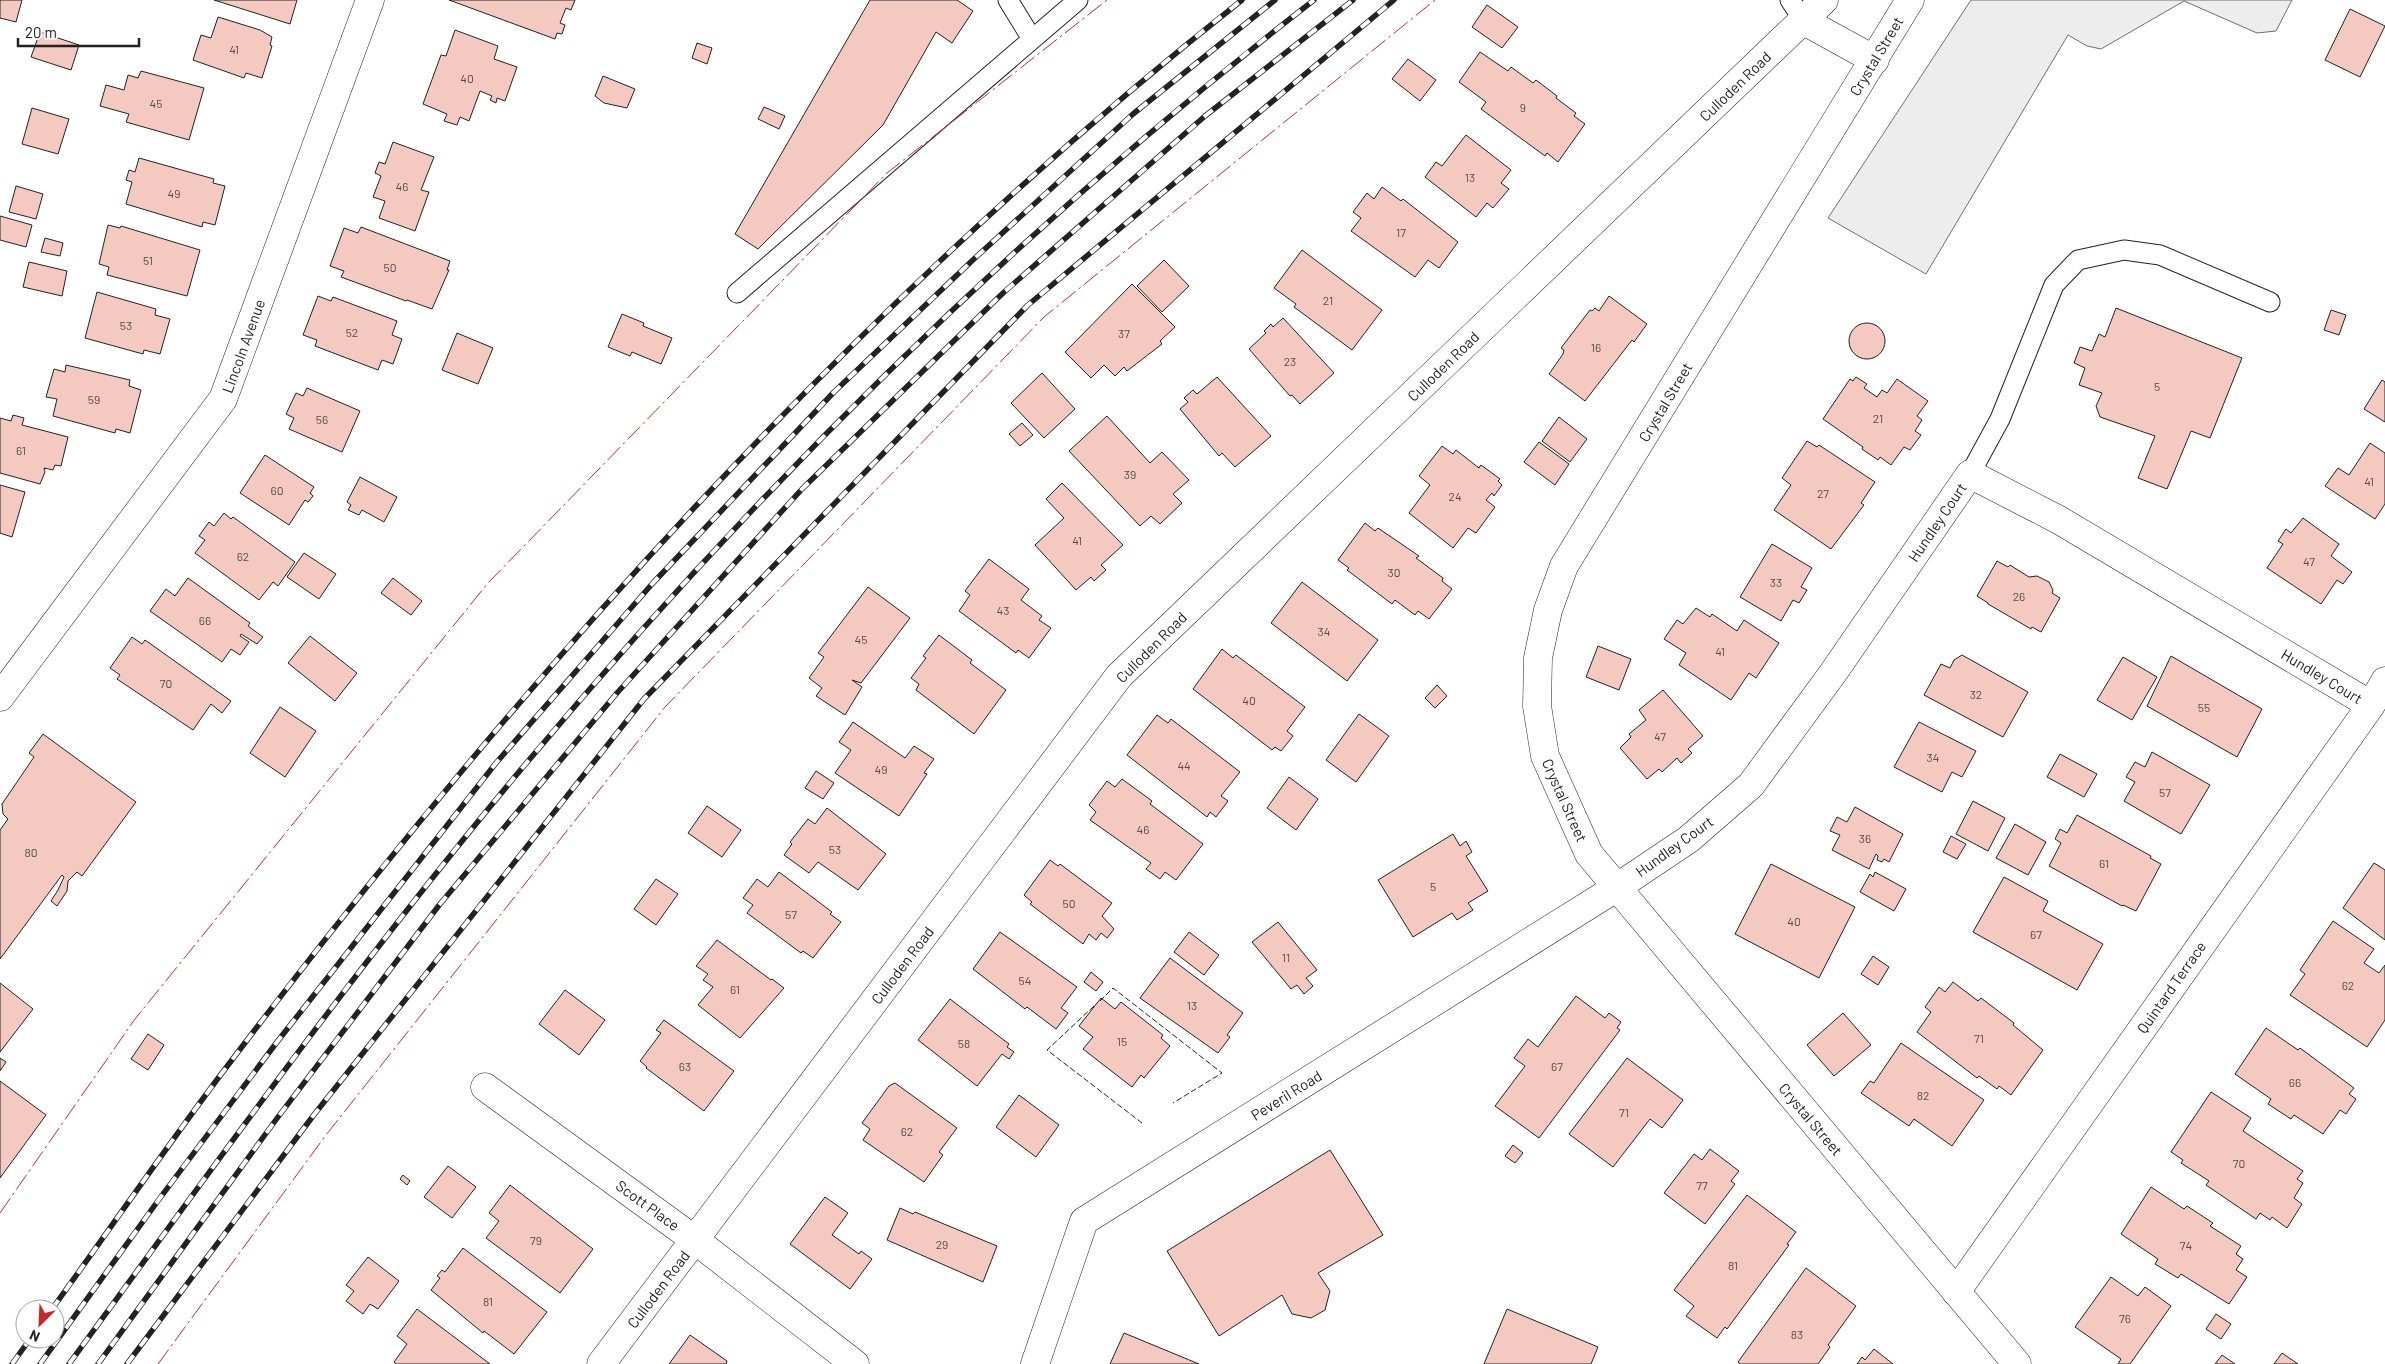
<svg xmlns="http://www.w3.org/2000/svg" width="2385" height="1364" font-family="Barlow,sans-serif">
<rect width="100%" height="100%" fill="#fff"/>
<path fill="#ededed" stroke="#6f6f6f" d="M1971 0H2292L2276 31 2257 33 2184 1 2101 49 2087 46 2068 35 1926 274 1828 218Z"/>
<path fill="#f3c9c0" stroke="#222" d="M0 0H22L16 22 0 18Z
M214 0H297L290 24Z
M449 0H575L571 10 566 8 560 23 565 25 562 34 557 33 555 39Z
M870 0H957L973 11 952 43 936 32 883 125 758 249 735 234Z
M1487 5 1518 27 1502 48 1472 27Z
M2350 9 2385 26 2360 77 2325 60Z
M218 17 260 30 272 37 270 45 272 46 262 78 246 73 244 78 193 60 201 35 211 38Z
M455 30 498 46 494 59 517 67 505 101 497 98 496 103 490 100 492 96 480 91 469 121 460 117 457 125 444 121 447 114 423 104 441 55 446 56Z
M40 32 79 45 71 70 31 57Z
M697 43 712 48 707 64 692 58Z
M1480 52 1508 71 1511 67 1533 83 1536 80 1557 96 1556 98 1576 113 1574 116 1585 124 1558 162 1547 153 1545 156 1481 109 1486 102 1459 82Z
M1408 59 1436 80 1420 101 1392 79Z
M141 71 204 88 189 140 126 122 129 114 100 106 106 85 124 90 128 75 138 78Z
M603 76 635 89 627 108 604 103 595 96Z
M764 107 785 116 779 129 758 119Z
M32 108 69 119 58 154 22 144Z
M1466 135 1511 170 1501 183 1509 189 1493 208 1487 203 1476 217 1425 177 1436 162 1442 166Z
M393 142 434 157 421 190 429 192 415 231 379 218 385 201 373 197 381 176 375 173 379 162 385 164Z
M139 158 214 179 213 183 225 186 215 225 203 222 202 227 126 204 132 182 126 180 129 170 135 172Z
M16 186 43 194 36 219 9 212Z
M1382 187 1401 201 1403 199 1458 242 1439 268 1428 260 1415 277 1351 231 1361 218 1353 212 1367 193 1374 199Z
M0 216 32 225 26 247 0 240Z
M108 225 120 228 121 226 200 250 187 296 107 275 109 267 99 264Z
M361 227 450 261 447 270H449L432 309 407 300 406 301 341 277 344 271 330 266 344 228 358 233Z
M45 238 63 243 60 256 41 252Z
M1302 250 1382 310 1352 350 1294 307 1296 304 1274 288Z
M1164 260 1189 286 1162 312 1137 286Z
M29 262 67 271 62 296 23 287Z
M1132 284 1175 327 1160 341 1162 344 1127 371 1124 367 1115 376 1104 365 1091 378 1065 352Z
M97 292 156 309 155 315 170 319 160 354 144 350 143 354 85 338Z
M318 296 331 301 333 297 397 321 392 335 402 339 393 364 382 360 378 370 315 346 317 340 303 335Z
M1609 296 1647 324 1634 342 1632 340 1585 401 1549 374 1563 354 1564 350 1561 348 1590 310 1592 311 1595 308 1599 311Z
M2116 308 2242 358 2210 438 2191 431 2167 489 2138 478 2155 436 2100 417 2096 406 2102 393 2079 385 2085 368 2074 363 2080 347 2092 351 2099 334 2105 337Z
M2331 310 2346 315 2339 335 2324 330Z
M622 314 644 323 643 326 672 338 661 364 632 352 630 356 608 347Z
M1283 318 1334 373 1300 404 1292 395 1290 396 1249 349 1266 333 1264 331 1271 324 1273 327Z
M1849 341a18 18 0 1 1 36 0a18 18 0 1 1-36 0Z
M457 333 493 348 478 384 442 370Z
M66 365 130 380 129 386 141 390 130 433 116 429 115 433 53 416 57 399 46 397 54 369 65 372Z
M1042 373 1075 409 1044 438 1011 403Z
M1217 377 1271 436 1235 467 1222 453 1219 456 1180 409 1188 402 1184 398 1193 390 1197 394Z
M1856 377 1867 384 1864 388 1877 397 1882 390 1887 393 1897 379 1928 401 1917 416 1922 420 1915 431 1921 435 1910 450 1904 447 1891 465 1880 457 1878 460 1862 449 1863 447 1823 419 1850 379 1853 381Z
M2382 380 2385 382V422L2364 409Z
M307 388 360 411 342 452 289 429 294 418 286 414 296 393 303 396Z
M13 415 24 418 22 425 68 437 61 466 55 465 53 470 44 468 45 472 40 484 0 473V418L11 421Z
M1107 416 1150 463 1162 452 1189 480 1173 494 1182 503 1160 524 1151 516 1140 526 1069 451Z
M1559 417 1587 439 1570 462 1542 441Z
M1022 423 1033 435 1020 446 1009 434Z
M1807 441 1817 447 1819 445 1875 482 1861 503 1864 505 1831 549 1774 510 1791 485 1782 478Z
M1539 442 1569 464 1555 485 1524 462Z
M2370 443 2385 453V504L2375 519 2325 486 2338 468 2349 475Z
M1442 446 1453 454 1456 450 1479 468 1481 465 1500 479 1498 481 1502 485 1494 496 1492 493 1486 500 1495 507 1476 533 1468 528 1453 548 1409 513 1430 485 1419 476Z
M265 455 314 487 310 493 313 496 308 502 305 500 289 525 240 493Z
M360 477 397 497 384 522 362 510 359 515 348 510 351 505 347 502Z
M1062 483 1123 545 1101 565 1106 570 1094 581 1091 577 1076 590 1035 545 1064 518 1046 499Z
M0 485 25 492 12 537 0 533Z
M224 513 231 519 233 517 295 562 278 586 273 582 259 600 195 553 205 540 199 536 209 522 214 526Z
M2303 518 2339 544 2331 556 2352 572 2343 584 2337 580 2321 604 2267 568 2283 544 2278 541 2286 529 2291 533Z
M1365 523 1375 531 1378 528 1419 556 1416 558 1443 578 1442 581 1452 589 1429 619 1418 611 1415 615 1395 600 1392 604 1347 570 1349 568 1338 560Z
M1772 544 1812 568 1801 587 1807 590 1799 603 1793 600 1781 621 1740 597Z
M304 553 336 574 319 599 287 577Z
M989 559 1029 589 1021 600 1042 616 1039 620 1051 628 1029 658 1018 650 1016 653 959 611 970 595 965 591Z
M1997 561 2008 567 2010 565 2029 577 2037 576 2049 582 2053 590 2052 593 2060 598 2041 632 2032 627 2031 629 1988 604V603L1977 596Z
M188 578 250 623 248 626 263 637 257 644 241 634 240 636 249 642 240 655 231 649 222 662 150 611 166 589 175 596Z
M393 578 422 601 411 615 381 593Z
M1302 582 1378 640 1347 681 1271 623Z
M868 587 910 618 861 683 852 680 862 687 845 715 816 696 822 688 809 678 824 657 818 653Z
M1696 608 1710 617 1712 614 1737 631 1744 620 1779 643 1756 678 1749 673 1731 700 1679 665 1686 653 1664 639 1677 620 1683 624Z
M939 635 972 660 970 663 1006 690 974 734 916 690 919 684 911 678 926 658 923 656Z
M310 636 357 673 335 701 288 663Z
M132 637 142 644 145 640 231 701 222 713 211 704 193 730 117 679 120 675 110 668Z
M1598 646 1631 659 1619 690 1586 677Z
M1222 649 1233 658 1236 655 1305 707 1287 731 1293 736 1281 751 1275 747 1272 750 1193 689Z
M1962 655 2028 692 2003 737 1924 695 1941 664 1950 668 1954 660Z
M2171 656 2262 709 2237 757 2147 706Z
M2123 657 2157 677 2132 720 2097 700Z
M1437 685 1447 696 1435 708 1425 698Z
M1663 690 1703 736 1688 749 1692 753 1681 763 1677 758 1662 772 1659 769 1647 779 1620 748 1631 737 1629 734 1646 720 1639 710Z
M280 707 316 731 285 777 250 753Z
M1359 714 1389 736 1356 782 1326 760Z
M1157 715 1168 723 1171 719 1240 772 1221 796 1228 801 1216 817 1210 812 1207 817 1127 755Z
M853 722 905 758 914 746 934 759 924 773 927 774 899 816 835 773 851 750 839 742Z
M1919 722 1976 751 1962 777 1952 772 1942 792 1894 767Z
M43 734 136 802 82 876 77 872 68 881 67 891 57 906 51 901 58 890 64 877 62 875 0 959V830L8 819 3 814 2 804 34 757 29 753Z
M2152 752 2210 785 2181 834 2124 801 2135 782 2126 777 2135 762 2145 767Z
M2060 754 2097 774 2084 797 2047 777Z
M816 771 834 783 823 799 805 788Z
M1289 777 1318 799 1296 830 1267 808Z
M1122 779 1152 801 1150 804 1203 844 1176 880 1165 872 1160 879 1146 869 1151 863 1090 820 1096 812 1089 805 1107 781 1115 787Z
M1973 801 2005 818 1988 851 1956 834Z
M707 806 741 830 722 857 688 833Z
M1855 807 1903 834 1889 862 1884 859 1882 862 1877 860 1878 856 1876 854 1869 869 1832 850 1840 835 1830 831 1837 817 1847 822Z
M827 808 886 854 858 890 818 862 809 873 784 855 792 844 790 842 808 819 815 824Z
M2077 815 2151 856 2150 858 2161 864 2136 911 2123 905 2122 906 2049 866 2061 843 2055 839 2060 829 2067 833Z
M2015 824 2046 842 2028 875 1996 858Z
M1453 834 1460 846 1466 841 1472 852 1466 856 1488 891 1468 903 1473 910 1457 920 1452 913 1413 937 1378 880Z
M1951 836 1966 844 1957 859 1943 852Z
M1050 860 1058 866 1060 864 1112 903 1102 916 1114 929 1107 938 1101 933 1096 940 1089 934 1083 944 1030 904 1032 902 1024 895Z
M2374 863 2385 870V940L2343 908Z
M1771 864 1855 907 1819 978 1735 934Z
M779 872 832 912 830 914 841 922 813 958 803 951 801 953 747 913 753 905 743 898 757 879 768 887Z
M1875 872 1906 889 1894 911 1860 892 1870 874 1873 877Z
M2004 877 2048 901 2043 911 2103 944 2077 990 1973 932Z
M656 879 678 894 656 925 634 909Z
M2333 921 2374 949 2364 963 2379 973 2385 965V1020L2367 1047 2290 995 2305 974 2300 970Z
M1278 922 1317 970 1306 978 1313 986 1304 994 1297 985 1291 989 1252 942Z
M1000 932 1077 987 1061 1008 1068 1013 1056 1029 1027 1007 1025 1009 973 969Z
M1189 932 1219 955 1204 975 1174 952Z
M717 940 771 980 772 979 784 988 740 1038 698 1005 713 987 703 980 708 974 696 966Z
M1873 956 1889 967 1878 985 1861 974Z
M1170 958 1243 1013 1227 1035 1230 1037 1218 1053 1140 998Z
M1091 972 1103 982 1096 991 1084 982Z
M1953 982 1978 1001 1981 998 2014 1023 2013 1025 2043 1050 2011 1095 1999 1086 1997 1089 1979 1076 1977 1078 1917 1032 1931 1012 1925 1007 1939 987 1945 992Z
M0 983 33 1009 0 1052Z
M565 990 605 1020 579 1055 539 1024Z
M1576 996 1605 1018 1609 1013 1621 1022 1617 1028 1620 1030 1539 1138 1495 1106 1525 1066 1514 1058 1528 1039 1538 1047Z
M1101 998 1115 1009 1121 1002 1163 1035 1161 1038 1170 1046 1144 1078 1141 1075 1132 1087 1083 1049 1093 1037 1079 1026Z
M950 999 1009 1044 1007 1047 1014 1052 1009 1059 1002 1054 977 1086 918 1040Z
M1843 1013 1871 1045 1834 1076 1807 1045Z
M664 1020 734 1071 704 1111 646 1068 647 1067 640 1061 661 1033 656 1030Z
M2266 1028 2298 1050 2300 1048 2354 1088 2349 1094 2356 1099 2346 1114 2340 1110 2323 1134 2294 1115 2291 1119 2268 1104 2271 1099 2235 1074Z
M148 1034 164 1045 148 1070 131 1059Z
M1901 1043 1984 1100 1952 1146 1914 1119 1909 1126 1861 1093 1870 1081 1874 1083Z
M0 1058 6 1062 0 1071Z
M1627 1058 1683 1100 1662 1128 1650 1119 1613 1167 1569 1134Z
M0 1081 46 1115 0 1178Z
M895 1083 957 1128 939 1152 943 1155 924 1182 863 1140 870 1129 862 1123 889 1086Z
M2211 1092 2251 1118 2243 1131 2303 1171 2297 1179 2303 1183 2294 1198 2302 1204 2287 1228 2272 1217 2270 1220 2260 1213 2256 1219 2206 1185 2209 1181 2181 1163 2183 1160 2171 1152Z
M1019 1095 1059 1125 1036 1157 996 1127Z
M1513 1145 1523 1153 1515 1163 1505 1156Z
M1710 1149 1739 1171 1731 1181 1735 1184 1705 1224 1664 1193 1694 1154 1702 1160Z
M1330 1150 1383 1235 1318 1273 1330 1291 1325 1310 1311 1318 1292 1314 1282 1295 1219 1336 1167 1251Z
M448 1166 476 1187 452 1218 424 1197Z
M403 1175 410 1181 407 1185 400 1179Z
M510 1185 593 1249 560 1293 486 1238 499 1221 489 1213Z
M2151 1187 2184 1209 2187 1206 2213 1223 2210 1226 2241 1246 2236 1254 2243 1259 2236 1270 2247 1277 2229 1304 2181 1274 2178 1278 2155 1264 2158 1259 2121 1234Z
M1747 1195 1796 1232 1787 1244 1789 1245 1727 1329 1725 1327 1717 1338 1686 1316 1694 1306 1674 1290Z
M825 1197 848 1213 832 1235 859 1254 861 1251 872 1259 850 1289 790 1244Z
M900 1208 913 1214 915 1212 997 1246 983 1282 887 1240Z
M463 1248 547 1312 514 1354 484 1331 483 1333 431 1290 440 1278 437 1276 442 1270 445 1272Z
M368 1257 399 1281 378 1309 370 1304 363 1314 346 1301 354 1291 346 1285Z
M1806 1268 1856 1306 1828 1345 1830 1347 1818 1364H1740L1738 1362Z
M2111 1277 2138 1296 2145 1287 2171 1306 2130 1364H2118L2121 1359 2075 1327Z
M417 1309 490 1364H396L394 1362 407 1344 397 1336Z
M1507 1309 1598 1347 1591 1364H1484Z
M2216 1314 2231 1324 2221 1339 2206 1329Z
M1124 1333 1199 1364H1110Z
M690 1335 727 1361 726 1364H669Z
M1874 1349 1893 1364H1857L1862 1357 1865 1360Z
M2282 1353 2298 1364H2274Z
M2222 1355 2235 1364H2215Z"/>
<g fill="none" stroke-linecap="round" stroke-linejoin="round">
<defs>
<path id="lane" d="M1008 0 1032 39
M1790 0 1804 21
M737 293 1078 0
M1970 474 2000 419 2054 285 2078 260 2124 250 2160 255 2270 302"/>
<path id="street" d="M1804 21 1875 60
M0 697 223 399 370 0
M485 1087 695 1240 855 1364
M1956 1292 2371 705 2385 681
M601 1364 1119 676 1824 0
M1035 1364 1084 1221 1616 888 1689 839 1751 785 1833 673 1970 474 2059 520 2371 705"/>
<path id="secondary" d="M1910 0 1564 566 1548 610 1538 658 1537 706 1545 756 1589 854 2017 1364"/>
</defs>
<use href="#lane" stroke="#222" stroke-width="21"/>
<use href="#street" stroke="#222" stroke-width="29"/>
<use href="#secondary" stroke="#222" stroke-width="29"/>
<use href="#lane" stroke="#fff" stroke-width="19"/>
<use href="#street" stroke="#fff" stroke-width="28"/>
<use href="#secondary" stroke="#fff" stroke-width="28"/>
<defs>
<path id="rail" d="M52 1309C108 1232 162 1153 219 1077 518 681 852 308 1242 0
M12 1364 30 1339
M40 1364 160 1198 277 1042 496 763 652 584 834 392 975 258 1133 114 1275 0
M69 1364C212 1169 353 971 508 785 748 497 1017 230 1314 0
M98 1364 275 1121 440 904 617 693 802 489 1003 293 1205 116 1353 0
M127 1364 313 1116 644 699 1028 305 1394 0"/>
</defs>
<use href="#rail" stroke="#222" stroke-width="5.5"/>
<use href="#rail" stroke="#fff" stroke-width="4" stroke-dasharray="11" stroke-linecap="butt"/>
<path stroke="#222" stroke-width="1" stroke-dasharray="6 2.5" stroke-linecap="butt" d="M1100 1001 1113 988 1222 1073 1173 1103
M1094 1006 1047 1050 1142 1123"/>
<path stroke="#c62828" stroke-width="1" stroke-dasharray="18 4 2.5 4" stroke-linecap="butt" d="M0 1213 135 1019 488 583 887 173 1107 0
M158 1364 326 1135 665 707 1044 317 1435 0"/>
</g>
<g text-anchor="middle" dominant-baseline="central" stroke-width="4" stroke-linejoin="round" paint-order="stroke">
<g font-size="12" fill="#564c4a">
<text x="234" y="49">41</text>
<text x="467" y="78">40</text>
<text x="156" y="103">45</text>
<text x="1523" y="107">9</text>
<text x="1470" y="177">13</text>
<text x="402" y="186">46</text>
<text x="174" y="193">49</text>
<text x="1401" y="232">17</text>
<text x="148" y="260">51</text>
<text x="390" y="267">50</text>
<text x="1328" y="300">21</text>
<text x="126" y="325">53</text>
<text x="352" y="332">52</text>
<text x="1124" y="333">37</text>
<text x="1596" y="347">16</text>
<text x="1290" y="361">23</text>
<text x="2157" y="386">5</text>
<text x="94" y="399">59</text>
<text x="1878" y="418">21</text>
<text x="322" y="419">56</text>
<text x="21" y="450">61</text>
<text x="1130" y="474">39</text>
<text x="2369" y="481">41</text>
<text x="277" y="490">60</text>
<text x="1823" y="493">27</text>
<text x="1455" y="496">24</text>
<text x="1077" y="540">41</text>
<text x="243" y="556">62</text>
<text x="2309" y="561">47</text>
<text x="1394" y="572">30</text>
<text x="1776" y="582">33</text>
<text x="2019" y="596">26</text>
<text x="1003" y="610">43</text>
<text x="205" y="620">66</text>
<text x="1324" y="631">34</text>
<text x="861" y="639">45</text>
<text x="1720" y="651">41</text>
<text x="166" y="683">70</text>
<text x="1976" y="694">32</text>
<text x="1249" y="700">40</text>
<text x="2204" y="707">55</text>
<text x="1660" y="736">47</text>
<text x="1933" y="757">34</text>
<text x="1184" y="765">44</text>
<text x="881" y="769">49</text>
<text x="2165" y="792">57</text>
<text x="1143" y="829">46</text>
<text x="1865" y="838">36</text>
<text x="835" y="849">53</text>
<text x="31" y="852">80</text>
<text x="2104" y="863">61</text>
<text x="1433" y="886">5</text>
<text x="1069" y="903">50</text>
<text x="791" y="914">57</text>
<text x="1794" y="921">40</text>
<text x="2036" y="934">67</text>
<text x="1286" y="957">11</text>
<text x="1025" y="980">54</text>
<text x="2348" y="985">62</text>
<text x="735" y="989">61</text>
<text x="1192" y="1005">13</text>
<text x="1979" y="1038">71</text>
<text x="1122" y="1041">15</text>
<text x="964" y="1043">58</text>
<text x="685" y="1066">63</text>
<text x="1557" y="1066">67</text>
<text x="2295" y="1082">66</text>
<text x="1923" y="1095">82</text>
<text x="1624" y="1112">71</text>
<text x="907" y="1131">62</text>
<text x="2239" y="1163">70</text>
<text x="1702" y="1185">77</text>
<text x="536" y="1240">79</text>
<text x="942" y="1244">29</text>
<text x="2186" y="1245">74</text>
<text x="1733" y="1265">81</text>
<text x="488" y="1301">81</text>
<text x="2125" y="1318">76</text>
<text x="1797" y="1334">83</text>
</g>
<g font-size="15" fill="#222" stroke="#fff">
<text transform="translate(1876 56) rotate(-59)">Crystal Street</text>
<text transform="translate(1735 86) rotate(-44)">Culloden Road</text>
<text transform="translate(243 346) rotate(-70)">Lincoln Avenue</text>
<text transform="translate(1443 366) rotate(-44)">Culloden Road</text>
<text transform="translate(1665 402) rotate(-59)">Crystal Street</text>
<text transform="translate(1937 522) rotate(-56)">Hundley Court</text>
<text transform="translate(1151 647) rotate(-45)">Culloden Road</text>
<text transform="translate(2322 676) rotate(31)">Hundley Court</text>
<text transform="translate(1565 800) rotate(66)">Crystal Street</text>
<text transform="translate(1674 846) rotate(-36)">Hundley Court</text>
<text transform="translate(902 965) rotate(-53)">Culloden Road</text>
<text transform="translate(2171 987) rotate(-55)">Quintard Terrace</text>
<text transform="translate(1286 1095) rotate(-32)">Peveril Road</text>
<text transform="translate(1811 1119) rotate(50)">Crystal Street</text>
<text transform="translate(648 1205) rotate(36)">Scott Place</text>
<text transform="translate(658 1289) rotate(-53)">Culloden Road</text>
</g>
</g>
<g transform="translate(40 1324) rotate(204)"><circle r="24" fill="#ffffff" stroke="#a7a7a7"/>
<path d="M0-4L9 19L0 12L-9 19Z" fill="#c62828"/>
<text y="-8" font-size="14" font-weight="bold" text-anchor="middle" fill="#222222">N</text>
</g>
<path d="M18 38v8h121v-8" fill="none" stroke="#222222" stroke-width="2.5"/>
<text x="25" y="38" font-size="15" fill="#222222" stroke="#ffffff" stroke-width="4" paint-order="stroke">20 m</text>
</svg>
